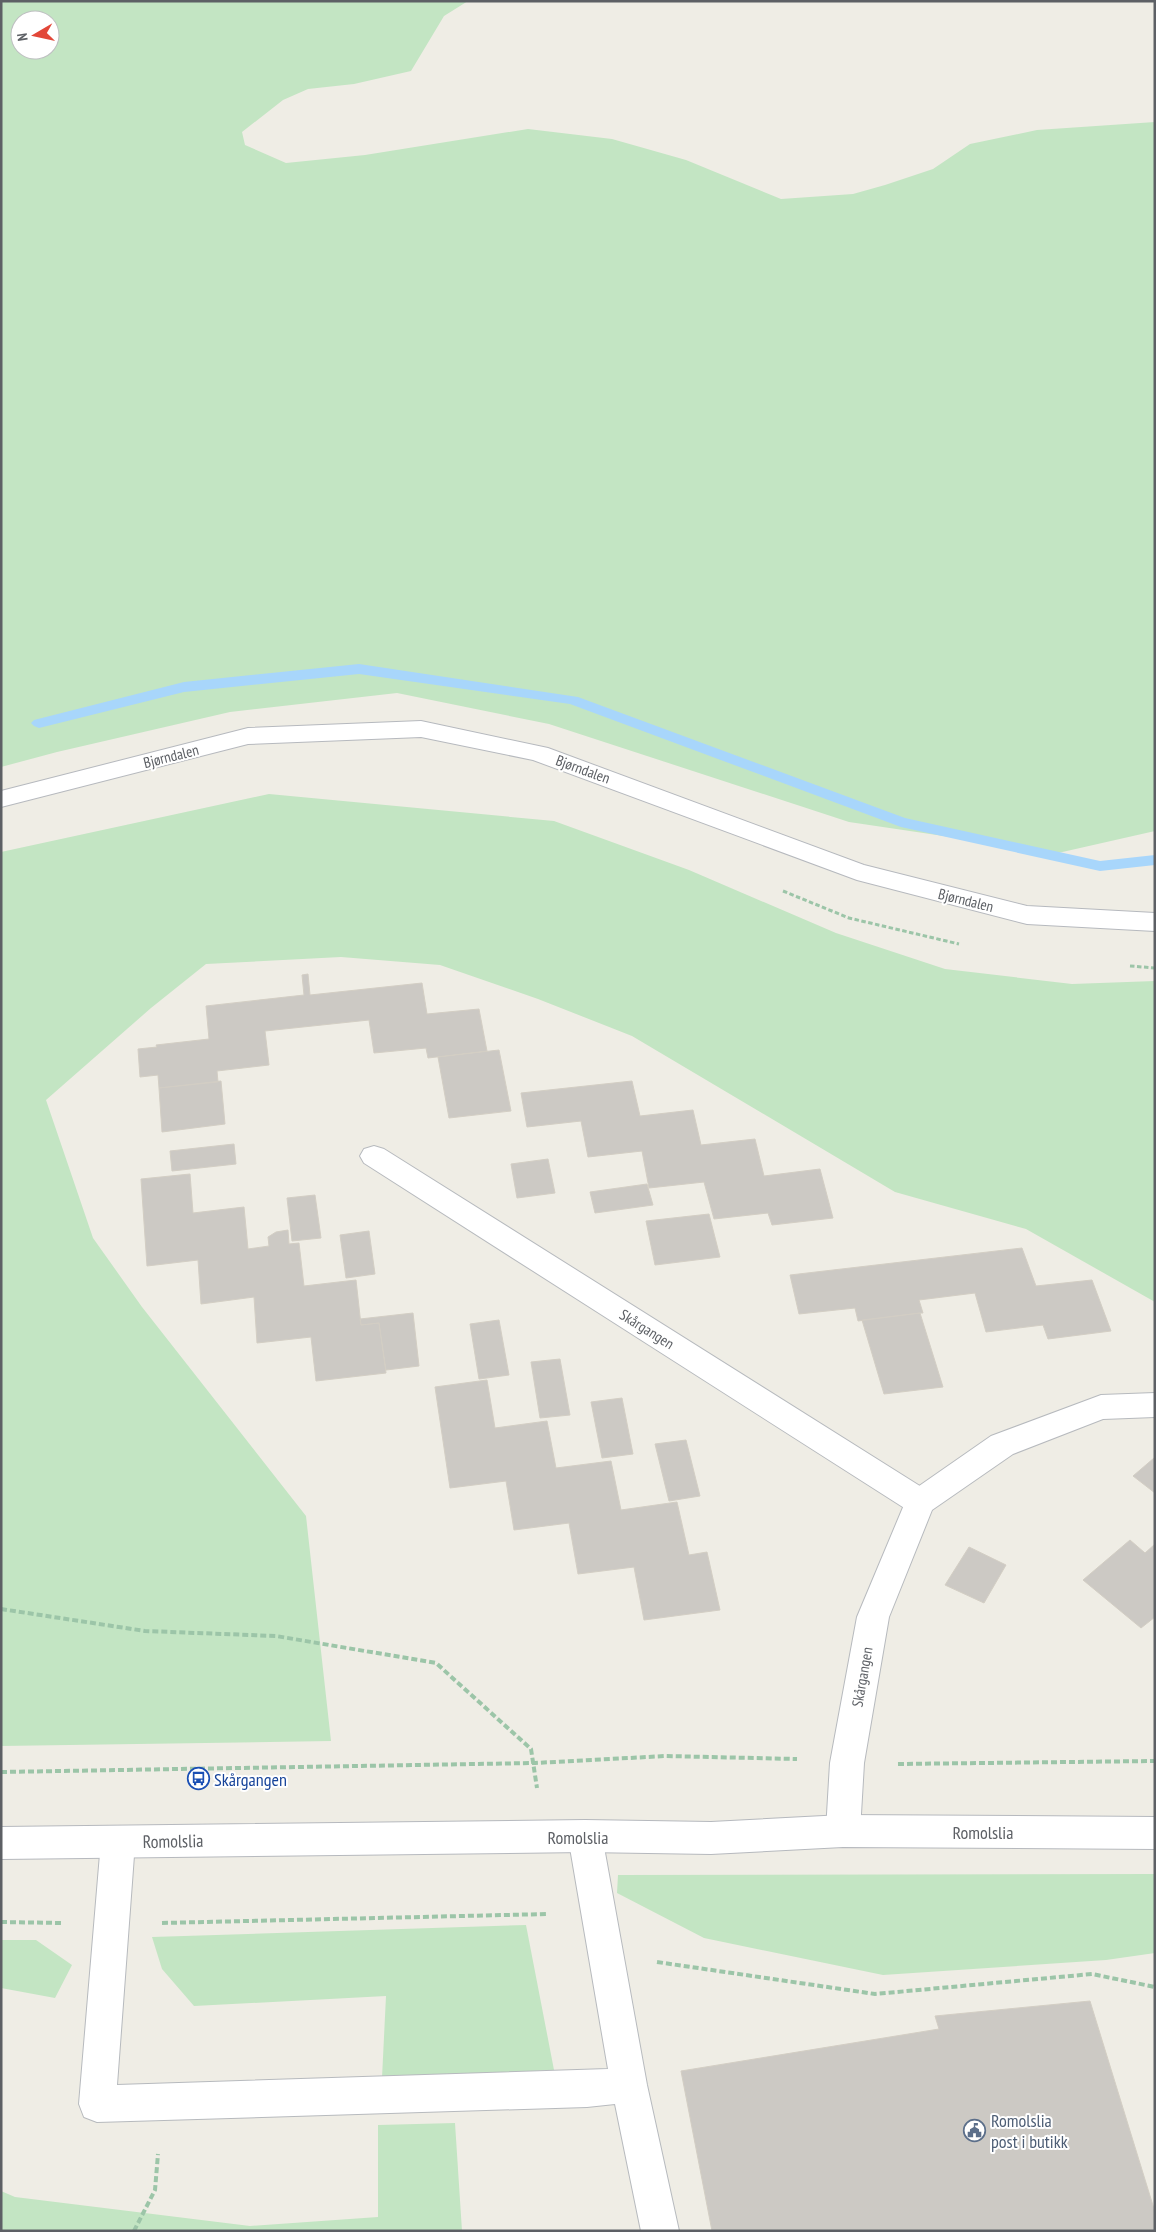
<svg xmlns="http://www.w3.org/2000/svg" width="1156" height="2232" font-family="'PT Sans Narrow',sans-serif">
<rect width="100%" height="100%" fill="#efede5"/>
<path fill="#c3e5c3" fill-rule="evenodd" d="M1 1H468L444 16 411 71 354 84 308 89 283 100 242 132 245 145 286 163 365 155 528 129 612 139 686 160 781 199 853 194 885 185 933 169 970 144 1037 130 1155 122V831L1058 853 849 822 549 724 397 693 230 712 57 752 1 767ZM20 20H50V50H20Z
M269 794 554 821 689 870 836 933 945 969 1072 984 1155 981V1302L1026 1229 895 1192 632 1036 538 999 440 965 341 957 206 964 151 1008 46 1100 93 1238 142 1307 306 1516 331 1741 1 1746V852Z
M1155 1874V1953L1106 1960 883 1975 704 1938 617 1893 618 1875Z
M526 1925 554 2070 382 2078 386 1996 194 2006 162 1969 152 1937Z
M1 1940H36L72 1965 55 1998 1 1988Z
M455 2123 462 2231H1V2191L15 2197 250 2226 378 2217V2125Z"/>
<g fill="none" stroke-linecap="round" stroke-linejoin="round">
<path fill="#a8d6fb" fill-rule="evenodd" d="M359 664 578 697 905 818 1100 861 1155 855V865L1100 871 901 827 570 704 359 674 184 692 39 728 34 726 31 723 34 720 184 682Z"/>
</g>
<path fill="#ccc9c4" stroke="#d3cec4" d="M308 974 310 995 422 983 427 1014 479 1009 487 1051 428 1058 426 1048 374 1053 369 1020 265 1031 269 1065 217 1071 218 1082 159 1088 158 1075 140 1077 138 1049 157 1047 156 1045 209 1039 206 1006 304 995 302 975Z
M499 1050 511 1111 449 1118 438 1057Z
M221 1081 225 1124 162 1132 159 1088Z
M632 1081 640 1116 693 1110 701 1145 755 1139 764 1176 820 1169 833 1218 772 1225 768 1213 714 1219 704 1182 649 1188 642 1151 588 1157 581 1121 527 1127 521 1093Z
M234 1144 236 1164 172 1171 170 1151Z
M548 1159 555 1193 517 1198 511 1164Z
M190 1174 193 1213 244 1207 248 1249 269 1246 268 1237 276 1232 288 1230 289 1244 299 1243 304 1286 356 1280 361 1325 379 1323 386 1373 316 1381 311 1337 257 1343 254 1297 201 1304 198 1260 147 1266 141 1179Z
M647 1184 653 1205 595 1213 590 1192Z
M315 1195 321 1238 292 1241 287 1198Z
M709 1214 720 1257 655 1265 646 1221Z
M369 1231 375 1274 346 1278 340 1235Z
M1022 1248 1036 1286 1092 1280 1111 1331 1048 1339 1043 1325 986 1332 975 1293 919 1300 923 1313H920L858 1321 855 1308 799 1314 790 1275Z
M413 1313 419 1366 386 1370 379 1323 361 1325 360 1319Z
M920 1313 943 1387 884 1394 862 1320Z
M499 1320 509 1375 479 1379 470 1324Z
M560 1359 570 1415 540 1418 531 1362Z
M487 1380 495 1428 547 1421 556 1468 611 1461 621 1510 677 1502 689 1555 707 1552 720 1610 644 1620 634 1567 578 1574 569 1523 514 1530 506 1481 450 1488 435 1387Z
M622 1398 633 1454 602 1458 591 1402Z
M686 1440 700 1496 669 1501 655 1444Z
M1154 1458 1155 1459V1493L1133 1476Z
M1130 1540 1145 1553 1155 1544V1617L1141 1628 1083 1580Z
M969 1547 1006 1565 984 1603 945 1585Z
M1090 2001 1155 2212V2231H712L681 2071 939 2029 935 2016Z"/>
<g fill="none" stroke-linecap="round" stroke-linejoin="round">
<defs>
<path id="lane" d="M374 1146 384 1149 931 1493 936 1502 931 1511 920 1515 909 1511 364 1163 360 1156 364 1149Z
M585 1820 597 1825 602 1836 647 2085 679 2231H641L615 2104 587 2107 97 2122 84 2117 79 2104 101 1842 106 1831 118 1826 130 1831 135 1842 117 2085 608 2069 568 1836 573 1825Z"/>
<path id="street" d="M1155 1393V1417L1103 1419 1013 1454 932 1510 889 1617 864 1763 860 1831 855 1842 843 1847 831 1842 826 1831 830 1763 857 1617 909 1493 991 1436 1101 1395Z"/>
<path id="secondary" d="M421 721 548 748 864 865 1027 906 1155 913V931L1027 924 857 880 533 760 421 737 248 744 1 807V791L248 728Z
M843 1815 1155 1817V1849L843 1847 711 1854 585 1852 1 1859V1827L585 1820 711 1822Z"/>
</defs>
<use href="#lane" stroke="#b7babe" stroke-width="2"/>
<use href="#street" stroke="#b7babe" stroke-width="2"/>
<use href="#secondary" stroke="#b6b9be" stroke-width="2"/>
<path stroke="#9cc5a8" stroke-width="3" stroke-dasharray="4.5 2.5" stroke-linecap="butt" d="M783 891 849 918 959 944
M1130 966 1155 968"/>
<path stroke="#9cc5a8" stroke-width="4" stroke-dasharray="6 3" stroke-linecap="butt" d="M1 1609 145 1631 276 1636 436 1663 531 1749 537 1788
M898 1764 1155 1761
M1 1772 535 1763 666 1756 797 1759
M1 1922 61 1923
M162 1923 548 1914
M657 1962 875 1994 1092 1974 1155 1987
M134 2231 155 2190 158 2154"/>
<use href="#lane" fill="#fff" fill-rule="evenodd"/>
<use href="#street" fill="#fff" fill-rule="evenodd"/>
<use href="#secondary" fill="#fff" fill-rule="evenodd"/>
</g>
<defs>
<symbol id="bus-ring" viewBox="-11 -11 22 22"><circle r="9.5" fill="#fff" stroke="#1a4fb4" stroke-width="1.5"/><path d="M-5-6H5V4H4V6H2V4H-2V6H-4V4H-5ZM-3.5-4V0h7V-4ZM-3.5 1.2v1.5H-2V1.2ZM2 1.2v1.5H3.5V1.2Z" fill="#1a4fb4"/></symbol>
<symbol id="civic-ring" viewBox="-11 -11 22 22"><circle r="9.5" fill="#fff" stroke="#5c6f8a" stroke-width="1.5"/><path d="M-.6-6.5H3V-4.5H.6V-3L4-1V1h2V6H-6V1h2V-1L-.6-3ZM-1.2 2.5V6h2.4V2.5Z" fill="#5c6f8a"/></symbol>
</defs>
<g fill-rule="evenodd">
<use href="#bus-ring" x="186" y="1766" width="25" height="25"/>
<use href="#civic-ring" x="962" y="2118" width="25" height="25"/>
</g>
<g text-anchor="middle" dominant-baseline="central" stroke-width="4" stroke-linejoin="round" paint-order="stroke">
<g font-size="15" fill="#5d6065" stroke="#fff">
<text transform="translate(171 756) rotate(-14)">Bjørndalen</text>
<text transform="translate(583 769) rotate(20)">Bjørndalen</text>
<text transform="translate(966 900) rotate(14)">Bjørndalen</text>
<text transform="translate(647 1329) rotate(32)">Skårgangen</text>
<text transform="translate(862 1677) rotate(-80)">Skårgangen</text>
</g>
<g font-size="18" fill="#164399" stroke="#fff" text-anchor="start">
<text x="214" y="1779">Skårgangen</text>
</g>
<g font-size="18" fill="#5d6065" stroke="#fff">
<text x="983" y="1832">Romolslia</text>
<text x="578" y="1837">Romolslia</text>
<text transform="translate(173 1841) rotate(-1)">Romolslia</text>
</g>
<g font-size="18" fill="#4e5e75" stroke="#fff" text-anchor="start">
<text x="991" y="2120">Romolslia<tspan x="991" dy="21">post i butikk</tspan></text>
</g>
</g>
<rect width="1156" height="2232" fill="none" stroke="#5d6065" stroke-width="5"/>
<g transform="translate(35 35) rotate(261)"><circle r="24" fill="#ffffff" stroke="#bebfc1"/>
<path d="M0-4L9 19L0 12L-9 19Z" fill="#e24738"/>
<text y="-8" font-size="14" font-weight="bold" text-anchor="middle" fill="#5d6065">N</text>
</g>
</svg>
